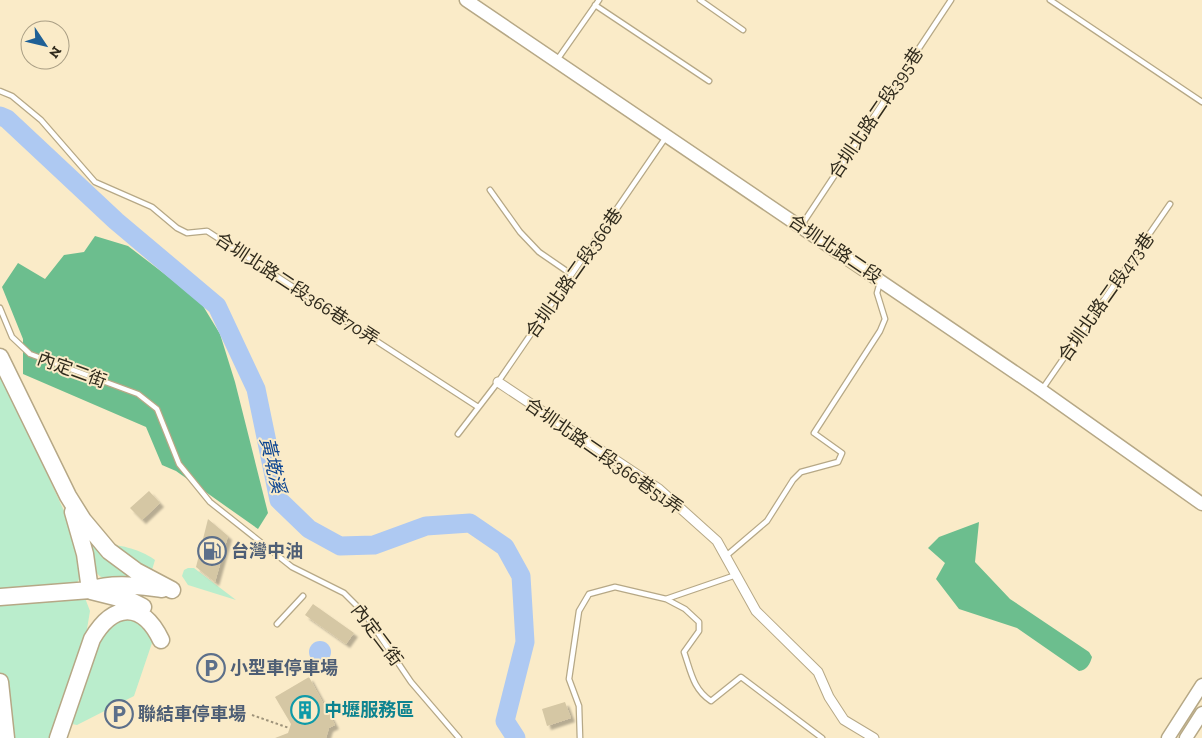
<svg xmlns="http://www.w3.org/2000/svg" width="1202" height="738" font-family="'Zilla Slab','Noto Sans TC',serif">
<defs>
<filter id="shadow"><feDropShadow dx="4" dy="4" stdDeviation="1" flood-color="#0004"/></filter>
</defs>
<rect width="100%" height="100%" fill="#faebc8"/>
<path fill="#baedcc" d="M0 372 77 539 84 571 75 586 0 589Z
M92 543 108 560 133 577 132 580C94 580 97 580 88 544Z
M111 545C124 545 145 552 155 560L152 570 147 571Z
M188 568H194L236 600 188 585 182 576 184 570Z
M85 598 90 611 84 647 55 738H0V603Z
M116 618 138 620 153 640 134 696 77 725 72 724 99 641Z"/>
<path fill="#6cbe8e" d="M95 236 128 246 200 301 220 334 235 382 268 513 258 529 176 471 162 465 146 427 23 374V339L2 287 18 263 45 279 64 255 84 252Z
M979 522 975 562 1010 599 1089 652 1092 657C1090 664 1087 670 1079 671L1017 628 959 609 936 579 945 563 928 548 939 537Z"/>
<path fill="#aec9f2" d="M309 652a11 11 0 1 1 22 0a11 11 0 1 1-22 0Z"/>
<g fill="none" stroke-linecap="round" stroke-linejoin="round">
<path stroke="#aec9f2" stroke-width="19" d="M0 116 7 119 116 221 217 306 256 389 279 500 309 529 340 546 374 545 426 526 470 523 505 547 521 576 525 642 505 721 516 738"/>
</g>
<path fill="#d5c7a4" filter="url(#shadow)" d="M149 491 160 503 142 520 130 508Z
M208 519 228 536 215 582 196 567Z
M313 604 354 633 346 644 305 615Z
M309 677 335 725 329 728 326 738H275L288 733 291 724 275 697Z
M565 702 571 718 547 726 542 709Z"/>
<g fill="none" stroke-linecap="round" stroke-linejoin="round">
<defs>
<path id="lane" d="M700 0 743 30
M1050 0 1202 102
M595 5 709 81
M557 60 599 0
M0 91 12 96 41 120 95 182 152 207 177 228 187 233 207 231 478 407
M490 190 520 232 539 252 571 274
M801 226 951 0
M0 308 12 337 30 354 138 394 157 409 179 464 210 502 292 567 344 593 365 614 411 682 459 738
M1043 388 1170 204
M458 434 498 382 666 137
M726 556 767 521 793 480 801 472 838 462 842 453 814 433 880 331 885 319 877 293 880 282
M666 599 685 609 699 622V631L684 652C691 672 693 689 711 701L741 677 822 738
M277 624 303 596
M580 738 579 706 569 679 579 611 589 594 615 587 666 599 736 575"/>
<path id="street" d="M498 382 659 489 717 541 756 611 818 672 829 697 844 720 874 738"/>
<path id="secondary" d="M466 0 1041 390 1202 504
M1168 738 1202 685
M1186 738 1202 713"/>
<path id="highway" d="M0 357 68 496 83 520 109 551 136 571 172 590
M73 512 85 554 90 590
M91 591 131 601 143 607
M0 597 90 590C114 582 137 586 162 589
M0 682 6 738
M58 738 92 639C113 603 142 601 161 640"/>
</defs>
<use href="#lane" stroke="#b6a886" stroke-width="7"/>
<use href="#street" stroke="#b6a886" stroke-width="11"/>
<use href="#secondary" stroke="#b6a886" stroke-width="15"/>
<use href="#highway" stroke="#b6a886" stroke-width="19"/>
<path stroke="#9d9279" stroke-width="2" stroke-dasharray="2.5 2.5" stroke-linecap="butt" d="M252 715 289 728"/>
<use href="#lane" stroke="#fff" stroke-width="4.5"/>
<use href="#street" stroke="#fff" stroke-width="9"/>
<use href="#secondary" stroke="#fff" stroke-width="12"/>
<use href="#highway" stroke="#fff" stroke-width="16"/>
</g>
<defs>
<symbol id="fuel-ring" viewBox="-11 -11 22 22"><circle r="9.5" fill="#faebc8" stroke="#5c6f8a" stroke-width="1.5"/><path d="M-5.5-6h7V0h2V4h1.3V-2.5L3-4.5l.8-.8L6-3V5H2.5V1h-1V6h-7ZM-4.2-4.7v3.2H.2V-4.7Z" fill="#5c6f8a"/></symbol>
<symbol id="parking-ring" viewBox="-11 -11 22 22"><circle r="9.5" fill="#faebc8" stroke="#5c6f8a" stroke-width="1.5"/><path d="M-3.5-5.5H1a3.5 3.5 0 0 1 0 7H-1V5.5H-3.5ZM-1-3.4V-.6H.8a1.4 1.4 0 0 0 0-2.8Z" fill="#5c6f8a"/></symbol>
<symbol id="building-ring" viewBox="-11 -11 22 22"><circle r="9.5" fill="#faebc8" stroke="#0f9aa8" stroke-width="1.5"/><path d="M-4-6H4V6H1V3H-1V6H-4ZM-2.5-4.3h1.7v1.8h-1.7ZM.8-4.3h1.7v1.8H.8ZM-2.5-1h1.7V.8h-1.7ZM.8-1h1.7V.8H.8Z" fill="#0f9aa8"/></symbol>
</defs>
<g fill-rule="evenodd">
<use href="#fuel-ring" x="196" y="535" width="32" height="32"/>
<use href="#parking-ring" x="195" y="652" width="32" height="32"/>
<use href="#building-ring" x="289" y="694" width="32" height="32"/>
<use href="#parking-ring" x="103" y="698" width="32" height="32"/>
</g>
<g text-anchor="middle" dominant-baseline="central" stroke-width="4" stroke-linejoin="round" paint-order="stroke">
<g font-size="18" fill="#302b1d" stroke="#faebc8">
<text transform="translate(876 113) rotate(-56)">合圳北路二段395巷</text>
<text transform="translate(835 249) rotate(34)">合圳北路二段</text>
<text transform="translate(574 273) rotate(-55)">合圳北路二段366巷</text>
<text transform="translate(297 289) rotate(33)">合圳北路二段366巷70弄</text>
<text transform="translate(1106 297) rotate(-55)">合圳北路二段473巷</text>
<text transform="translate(72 370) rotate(20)">內定二街</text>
<text transform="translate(604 456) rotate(35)">合圳北路二段366巷51弄</text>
<text transform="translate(377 635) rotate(53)">內定二街</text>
</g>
<g font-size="18" font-weight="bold" fill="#4e5e75" stroke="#faebc8" text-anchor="start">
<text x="231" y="551">台灣中油</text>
<text x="230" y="668">小型車停車場</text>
<text x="138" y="714">聯結車停車場</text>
</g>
<g font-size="18" font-weight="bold" fill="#0d838f" stroke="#faebc8" text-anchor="start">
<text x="324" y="710">中壢服務區</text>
</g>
<g font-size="19" font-style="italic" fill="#0d4692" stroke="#faebc8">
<text transform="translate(273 465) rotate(77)">黃墘溪</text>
</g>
</g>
<g transform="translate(45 45) rotate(125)"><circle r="24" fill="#faebc8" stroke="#a99e84"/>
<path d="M0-4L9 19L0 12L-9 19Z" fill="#1f6096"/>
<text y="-8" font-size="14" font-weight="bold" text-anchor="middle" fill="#302b1d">N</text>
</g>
</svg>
